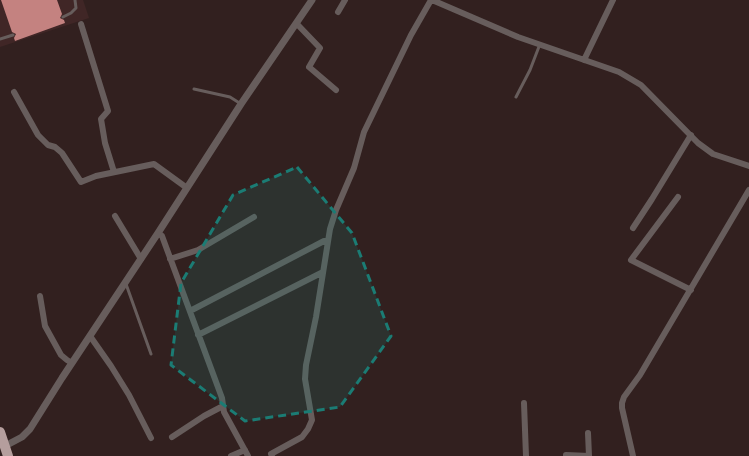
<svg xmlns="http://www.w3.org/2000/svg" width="749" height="456" font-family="'Source Sans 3',sans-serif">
<rect width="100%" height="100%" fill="#32201f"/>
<path fill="#402626" d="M0 0H83L89 18 0 47Z"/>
<path fill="#c48280" d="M1 0H57L62 14 60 18 64 20 65 23 15 41 14 38 16 34 12 32Z"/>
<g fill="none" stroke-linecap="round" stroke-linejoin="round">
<path stroke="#675d5c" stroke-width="3" d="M63 17 71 13 76 8 75 0
M0 39 13 35
M194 89 230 97 241 104
M516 97 530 70 540 44
M126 284 151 354"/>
<path stroke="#675d5c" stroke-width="6" d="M432 0 518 37 619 72 641 85 698 143 713 154 749 166
M338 12 345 0
M81 24 108 111 101 119 105 143 114 172
M297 24 320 48 309 67 336 90
M584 60 613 0
M14 92 38 135 48 145 55 147 62 153 81 182 96 176 154 164 187 188
M678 197 631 260 691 290
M115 216 141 259
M633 228 652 199 691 135
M158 233 162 236 222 398 224 412 248 456
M170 259 198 250 254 217
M40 296 45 326 61 355 67 360 72 363
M190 311 324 241H328
M198 335 323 272
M90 336 111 366 129 395 151 438
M524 403 526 456
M588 433 589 456
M172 437 204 416 223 406
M566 455 589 456
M231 456 245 450
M272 456 271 454 302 437 308 429 312 420 305 379 306 365 316 317 330 229 336 210 354 168 364 132 411 35 431 0
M633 456 622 408V403L624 397 640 375 749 190"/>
<path stroke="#675d5c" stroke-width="7" d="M5 446 22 437 30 429 62 378 158 233 241 104 312 0"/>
<path stroke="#b59e9d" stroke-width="10" d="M0 432 8 456"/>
</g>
<path fill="#1b7c74" fill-opacity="0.2" stroke="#1b7c74" stroke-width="3" stroke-dasharray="8 5" stroke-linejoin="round" d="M297 167 352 233 391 336 340 407 245 421 171 365 181 283 233 195Z"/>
</svg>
